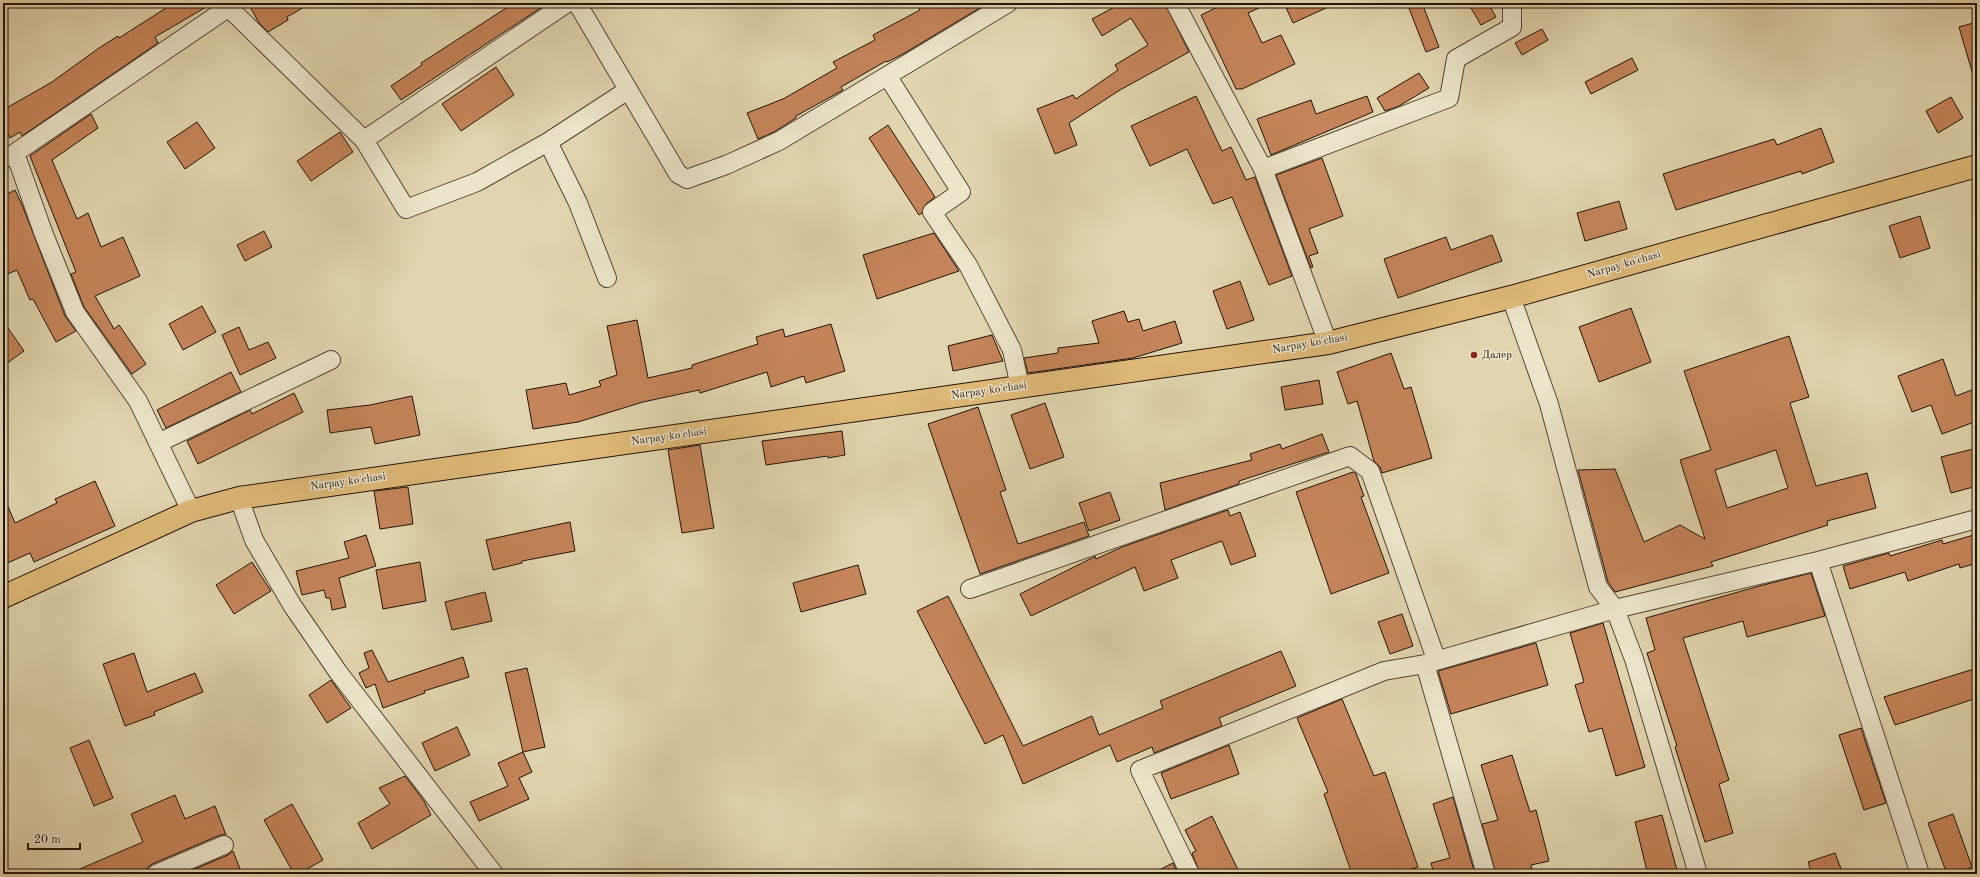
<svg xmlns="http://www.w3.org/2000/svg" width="1980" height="877" font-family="'Old Standard TT',serif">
<rect width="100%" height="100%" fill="#e1d5af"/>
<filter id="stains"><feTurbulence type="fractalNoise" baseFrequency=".005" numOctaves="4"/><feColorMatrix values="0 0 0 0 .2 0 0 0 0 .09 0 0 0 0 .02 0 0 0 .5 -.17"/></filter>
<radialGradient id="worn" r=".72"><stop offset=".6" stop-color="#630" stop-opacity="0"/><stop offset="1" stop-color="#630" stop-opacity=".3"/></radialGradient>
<path fill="#c58459" stroke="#221307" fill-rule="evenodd" d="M163 3H213L155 37 158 43 22 136 20 132 10 138 3 124V110L52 82 99 48 118 36 119 38 166 8Z
M248 3H311L287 17 288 20 268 32 259 23Z
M514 3H548L401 100 391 86 422 65 421 63Z
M916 3H988L903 54 887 62 886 61 841 87 843 90 796 116V118L774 132 758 139 747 113 783 99 837 68 833 62 875 40 873 35 920 10Z
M1122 3H1165L1189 52 1120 90 1069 123 1077 145 1055 154 1037 109 1073 95 1076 99 1118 70 1115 65 1148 45 1131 18 1102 36 1092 19Z
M1226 3H1270L1248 13 1262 43 1281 35 1295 64 1242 89H1236L1201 15Z
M1284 3H1337L1293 23Z
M1407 3H1422L1439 47 1426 52Z
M1468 3H1488L1496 17 1481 25Z
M1977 22V74L1973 75 1959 27Z
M1542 29 1548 40 1522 55 1515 43Z
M1632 58 1638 70 1591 94 1585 82Z
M496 67 514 95 461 131 442 104Z
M1419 73 1429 88 1399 106 1385 111 1377 98Z
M1196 96 1222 151 1231 147 1246 180 1255 177 1292 276 1269 285 1232 197 1213 204 1187 149 1150 166 1131 126Z
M1367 96 1373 112 1271 155 1257 119 1311 100 1316 114Z
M1951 97 1963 118 1938 133 1926 111Z
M91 114 98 128 52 160 77 219 88 213 101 247 123 237 140 276 95 296 114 329 119 325 146 364 132 374 84 307 71 274 76 272 30 156Z
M197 122 215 148 185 169 167 142Z
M888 125 935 197 926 204 922 213 919 215 869 138Z
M1821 128 1834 162 1802 174 1801 171 1676 210 1663 174 1774 139 1777 145Z
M340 132 353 152 311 181 297 161Z
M1322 158 1343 216 1309 229 1318 253 1309 256 1313 267 1311 268 1276 175Z
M15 190 23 207 65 316 76 331 56 342 33 299 30 300 17 270 3 276V196Z
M1619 201 1627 229 1585 241 1577 213Z
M1920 216 1930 248 1900 258 1889 226Z
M264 231 272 247 245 261 237 245Z
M934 233 959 271 877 299 863 255Z
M1492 235 1502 261 1398 298 1384 259 1446 237 1451 250Z
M1240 281 1254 320 1227 329 1213 291Z
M202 306 216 332 183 350 169 324Z
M1631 308 1651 362 1599 382 1579 327Z
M1124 311 1128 322 1139 319 1143 331 1175 321 1182 343 1133 358 1028 373 1024 358 1058 353V348L1099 343 1092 321Z
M637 320 648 378 692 368V365L758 344 756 337 783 329 785 337 831 324 845 371 806 383 804 376 771 387 767 372 700 393 699 390 643 402 578 422 533 429 526 390 566 383 569 395 601 386 599 381 617 375 607 326Z
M3 321 24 351 3 366Z
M239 327 249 350 268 342 276 358 240 375 222 335Z
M992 335 1003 361 953 371 948 346Z
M1789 336 1809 397 1790 403 1816 486 1867 473 1876 508 1827 521 1828 525 1711 562 1713 566 1615 592 1608 582 1578 470 1615 469 1644 542 1680 525 1705 539 1680 460 1711 450 1684 371ZM1776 450 1788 488 1727 508 1715 470Z
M1391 353 1404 389 1411 387 1432 458 1382 473 1380 467 1374 461 1357 401 1348 404 1337 372Z
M1943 359 1956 396 1977 388V421L1942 434 1931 405 1912 412 1898 376Z
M231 372 241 392 166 428 157 410Z
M1319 380 1323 404 1285 410 1281 387Z
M294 393 303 412 198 464 187 441 250 410 252 414Z
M412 396 420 435 375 444 371 427 330 433 327 410 370 405Z
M1045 403 1064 457 1030 469 1011 415Z
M978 407 1006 490 1000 492 1018 544 1084 522 1089 536 980 574 928 424Z
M842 431 845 455 828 458V456L766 465 762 441Z
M1322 434 1329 452 1239 481V484L1165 510 1160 483 1252 460 1250 454 1280 444 1282 449Z
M700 445 714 528 682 533 668 450Z
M1977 448V486L1951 493 1941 457Z
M1353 472 1356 474 1364 496 1361 497 1389 573 1331 594 1296 492Z
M95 481 115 526 34 562 30 553 3 565V495L15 523 57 503 55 499Z
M408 487 413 524 380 529 374 491Z
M1110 492 1120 520 1089 531 1079 503Z
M1228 510 1230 516 1240 512 1256 556 1231 565 1222 541 1171 560 1178 578 1144 591 1135 567 1031 616 1020 594 1094 557 1095 556 1096 559 1122 547Z
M570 522 575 551 522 561V563L493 570 486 540Z
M1977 534V563L1960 568 1959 564 1908 581 1905 572 1850 589 1843 566 1889 553 1890 556 1942 540 1943 544Z
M366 535 376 566 339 578 346 607 332 610 330 598H326L324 590 302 595 296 571 349 558 344 542Z
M252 562 271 591 234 614 216 585Z
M420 562 426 601 383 609 376 570Z
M858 565 866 594 801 612 793 583Z
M1811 573 1825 616 1747 637 1743 621 1683 638 1729 780 1719 784 1733 833 1705 842 1675 747 1677 746 1647 653 1655 650 1646 618 1763 585Z
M485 592 492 621 452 630 445 602Z
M948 596 1023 746 1092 716 1099 735 1163 708 1160 701 1281 651 1296 686 1219 718 1222 726 1154 753 1152 747 1117 762 1110 745 1023 784 1003 735 985 744 917 611Z
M1402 614 1413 646 1390 654 1378 622Z
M1603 623 1645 767 1616 776 1602 728 1589 732 1575 685 1584 682 1570 633Z
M1536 643 1548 685 1451 714 1438 671Z
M372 650 388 682 463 657 469 677 424 691 425 693 383 708 375 684 366 688 359 673 369 668 364 653Z
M134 653 147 692 195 673 203 692 154 712 155 715 125 726 103 664Z
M527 668 545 747 523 752 505 673Z
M1977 668V698L1895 725 1884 697Z
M331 680 351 708 327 723 309 695Z
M1342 699 1374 776 1385 772 1418 867 1397 874H1352L1324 794 1328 792 1297 718Z
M457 727 470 755 435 771 422 743Z
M1861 728 1886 803 1864 810 1839 735Z
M89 740 113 798 94 806 70 748Z
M1229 745 1239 774 1171 799 1161 773Z
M523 752 532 772 519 778 529 799 479 821 470 802 508 786 498 763Z
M1512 755 1530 812 1536 810 1549 861 1531 865 1533 874H1496L1482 824 1498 820 1481 765Z
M405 776 424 801 431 815 372 849 358 823 390 804 379 788Z
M175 795 185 819 215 806 226 835H220L152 864 147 868 146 874H68L143 842 131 814Z
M1453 797 1475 874H1434L1431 863 1450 858 1433 804Z
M292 804 323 860 298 874H294L264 820Z
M1953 814 1972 867 1954 874H1947L1928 823Z
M1662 815 1678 874H1649L1646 867 1635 822Z
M1212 816 1240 874H1200L1192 853 1196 851 1185 830Z
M233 851 242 874H191L190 871 228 855Z
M1835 853 1843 874H1812L1808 862Z
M1173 863 1178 874H1151Z"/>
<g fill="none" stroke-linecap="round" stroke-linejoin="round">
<defs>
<path id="minor" d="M577 3 678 174 687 179 726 165 779 141 1008 3
M1175 3 1263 169 1328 343
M228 7 364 140 567 3
M888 77 961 192 932 212 968 265 1012 350 1020 387
M364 140 406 209 477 182 548 142
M15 153 43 232 75 312 138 401 191 511
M3 159 15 153 235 3
M1263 169 1449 98 1456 59 1512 27V3
M607 278 578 203 548 142 628 90
M1511 297 1549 404 1598 587 1615 609 1634 659 1698 874
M158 443 331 360
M239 498 254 540 292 605 338 672 494 874
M1818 561 1920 874
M970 589 1350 456 1370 471 1436 659
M1425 664 1486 874
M156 874 224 845
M1190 874 1140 770 1384 671 1425 664 1615 609 1818 561 1977 519"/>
<path id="major" d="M3 597 191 511 239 498 1328 343 1511 297 1977 166"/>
</defs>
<use href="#minor" stroke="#524431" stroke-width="20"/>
<use href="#major" stroke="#221307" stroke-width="24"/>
<use href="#minor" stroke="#ece4cb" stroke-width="18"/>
<use href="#major" stroke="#e0ba78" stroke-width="22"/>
</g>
<circle fill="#8f2418" stroke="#ece4cb" stroke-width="1.5" cx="1474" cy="355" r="4"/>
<g text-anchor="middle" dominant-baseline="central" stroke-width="3" stroke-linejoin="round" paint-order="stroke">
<g font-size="11" fill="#221307" stroke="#ece4cb">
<text transform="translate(1624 265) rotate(-16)">Narpay ko'chasi</text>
<text transform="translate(1310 344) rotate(-10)">Narpay ko'chasi</text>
<text transform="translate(989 391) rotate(-8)">Narpay ko'chasi</text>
<text transform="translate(669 437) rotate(-8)">Narpay ko'chasi</text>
<text transform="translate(348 482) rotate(-8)">Narpay ko'chasi</text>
</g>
<g font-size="11" fill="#221307" stroke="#ece4cb" text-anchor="start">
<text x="1482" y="355">Далер</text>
</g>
</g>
<rect width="1980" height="877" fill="none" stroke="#e1d5af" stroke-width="16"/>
<rect x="4" y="4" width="1972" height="869" fill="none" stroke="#221307" stroke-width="2"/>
<rect x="8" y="8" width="1964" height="861" fill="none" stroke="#221307"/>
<path d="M28 843v6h52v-6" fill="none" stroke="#221307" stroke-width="2"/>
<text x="34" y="843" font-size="12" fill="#221307" stroke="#ece4cb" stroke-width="3" paint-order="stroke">20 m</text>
<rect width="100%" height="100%" filter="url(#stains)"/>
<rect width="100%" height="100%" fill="url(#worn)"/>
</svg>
